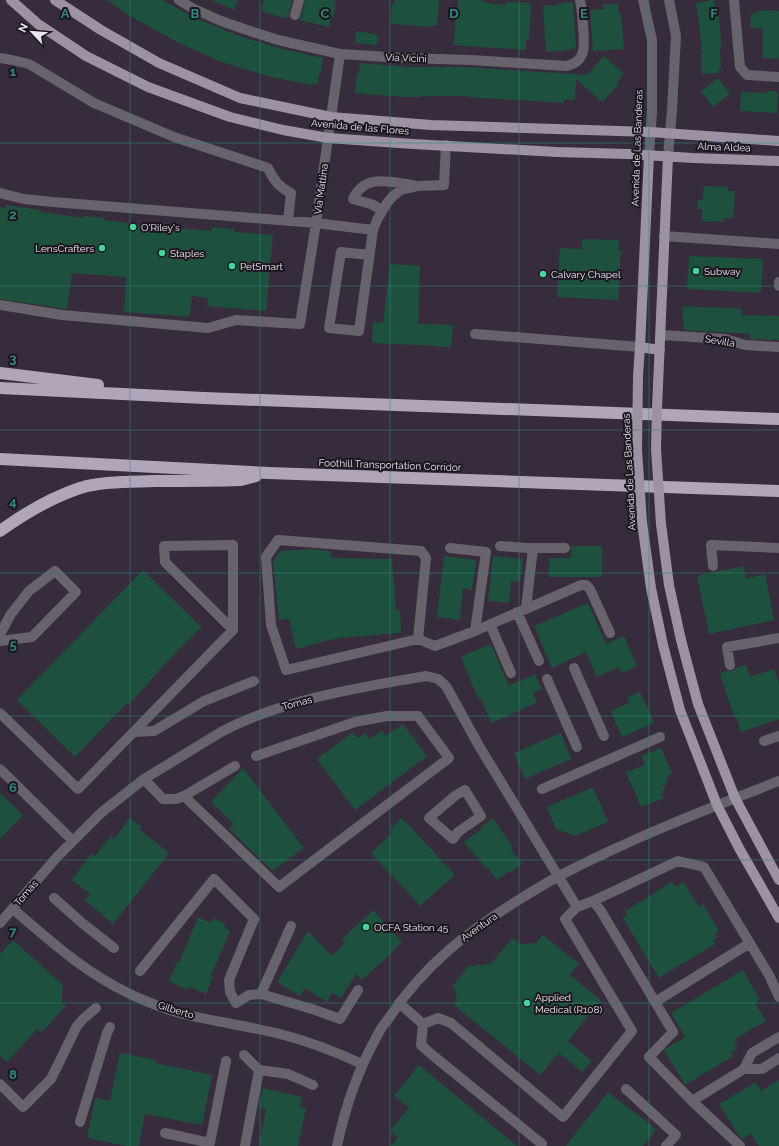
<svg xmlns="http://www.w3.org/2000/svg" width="779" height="1146" font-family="Raleway,sans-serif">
<rect width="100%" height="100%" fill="#372c3d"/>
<path fill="#1d513d" d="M107 0H162L191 16 231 33 278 48 323 58 322 61 323 62 321 72H320L317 85 312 84 311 85 271 77 219 61 177 42 132 17Z
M212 0H238L234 10Z
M264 0H292L289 13V17H288L287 19 261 11Z
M305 0H336L334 6H336L333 17 331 16 329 27 299 20 301 17Z
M395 0H439L437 26 431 25V27L391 24 392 4H394Z
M458 0H483V2L486 3 506 5V2L531 3 529 39H526V50L454 45 456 9H458Z
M714 0 716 10 718 9 719 20 722 46H720L721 68 719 69V73L702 74 701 54H702L699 22 696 3Z
M573 2 576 48 570 49 571 50 546 52 543 6 558 5V3Z
M618 4V14L621 13 624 49 593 51 590 10 605 9 601 5Z
M759 10 779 11V57H778V59L762 58 763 29 750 28 751 14H754V12H759Z
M356 31 378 35 377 45 355 43Z
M604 56 624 74 617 82 619 84 602 102 576 79 575 100 564 99V103L468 97V96H421V97H403L355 93 357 73H359L360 63 409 67H465L587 75Z
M718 78 730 94 713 107 701 91Z
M767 91H776V93H778L777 113 740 111 741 92 767 93Z
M704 186 728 187V191H735L733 218H724L723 222 702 221V209H697L698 200H703Z
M6 205 41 210V212L83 218V216L104 218V220L150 226 151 222 176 225V228L212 231V227L234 229V232L273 235 266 311 207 306 208 298 192 296 189 317 124 312 126 277 72 273 67 309 0 299V207L6 208Z
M582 239 619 240 618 250H621L618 300 557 297 560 248 582 249Z
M689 256 763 259 761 293 687 289Z
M390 264 420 266 418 324 453 325 451 347H439V346L372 343 373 322 383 323Z
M683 306 741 309V315L779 316V340L750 339V334L683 330 684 320H682Z
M571 546H602V577H549V558H571Z
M309 549 330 551 331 558 392 559 396 611 400 610 401 633 338 638 296 649 289 619 279 620 273 561 281 551Z
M444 556 476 560 472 590 463 588 460 620 437 617Z
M493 556 523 559 520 582 511 581 509 603 488 601Z
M743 566 746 579 765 574 774 620 709 634 697 576Z
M143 570 201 627 149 681 150 682 129 704 127 703 75 757 17 700Z
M588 603 606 644 624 636 637 666 622 673 619 667 597 677 586 652 552 668 534 626Z
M491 644 509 686 535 674 542 689 533 693 537 703 491 723 481 698 478 699 461 657Z
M746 665 750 677 774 669 779 684V719L741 732 736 717H734L720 673 727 671H731L736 668Z
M640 692 654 723 622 737 611 711 629 703 627 698Z
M403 724 427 756 355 810 317 759 353 732 358 738 365 733 370 739 382 730 386 736Z
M561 733 571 759 525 779 514 753Z
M661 748 672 773 669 774 662 794 664 798 641 807 626 772 645 765 641 756Z
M243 768 304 848 273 871 229 829 234 824 211 802Z
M593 787 608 822 575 836 556 829 547 807Z
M0 793 23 815 0 839Z
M130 818 142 827 140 830 169 853 113 924 85 900 90 894 72 880 91 854 95 856 111 836 114 839Z
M401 818 404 822 405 821 455 875 420 906 371 853 393 832 390 829Z
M493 818 513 848 511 849 522 864 510 873 509 871 497 880 487 867 486 868 464 842 482 829 481 827Z
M672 882 675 887 683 882 699 907 703 904 719 931 715 934 717 938 713 940 715 944 659 978 623 918 627 915 625 911Z
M373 910 402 942 394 949 395 950 362 980 356 974 341 998 332 993 327 1002 305 988 300 996 277 982 308 931 332 956 345 943 342 939Z
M198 917 211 923 213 918 226 924 224 928 230 931 211 976 213 977 206 994 189 987 188 990 169 981 177 962 179 963Z
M543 935 579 964 570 975 601 1000 568 1041 592 1061 582 1072 559 1053 540 1075 454 1005 457 1001 455 989 452 987 468 966 491 964 512 938 520 944 536 943Z
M13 940 64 986 62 989V1003L66 1006 41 1033 37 1029 7 1062 0 1056V954Z
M743 970 760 1000 755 1003 766 1021 735 1039 737 1042 734 1044 737 1049 731 1053 733 1056 685 1085 664 1050 667 1048 685 1037 671 1013Z
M120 1053 156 1060 155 1063 212 1075 202 1125 145 1114 139 1146H127L87 1138 95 1098 110 1101Z
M419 1065 517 1146H391L398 1138 390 1131 409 1108 394 1096Z
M779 1080V1146H759L751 1134 742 1139 738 1135 719 1104 756 1082 761 1091Z
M263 1088 302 1097 300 1107 306 1108 298 1146H264L259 1145 266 1110 259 1108Z
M608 1092 656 1129 643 1146H566Z"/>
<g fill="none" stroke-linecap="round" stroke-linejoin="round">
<path stroke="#67626b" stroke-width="10" d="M179 0 192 8 221 21 244 29 278 40 340 54 404 58 471 60 566 66C588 62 584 43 583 25 582 17 582 8 580 0
M643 0 652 40V112L649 155
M734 0 740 67 747 75 779 77
M295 15 299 0
M0 58 12 60 29 64 94 103 174 137 268 168C273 180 280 188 291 193L288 221
M668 156 672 110 676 36 669 0
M0 193 24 199 53 202 316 223 373 230
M382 210 371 204 353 199C365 173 390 182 413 185
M664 236 779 244
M369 255 341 252 329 328 359 331 373 230 377 220 387 203 393 196 401 190 418 186 444 185 446 145
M779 286V282
M0 305 62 315 208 328 236 320 300 324 316 223 340 54
M475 334 640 347
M661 335 725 339 745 345 779 347
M278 540 421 551 426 558 418 639 286 670 271 625 266 557Z
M500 546 527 548H565
M450 548 486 552 475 631
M713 566 711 545 779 548
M526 608 533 548
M517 612 539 661
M490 624 511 673
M0 634 11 614 29 591 55 571 76 592 32 637 0 641
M418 639 435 646 475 631 581 585H586L590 589 610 633
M730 665 727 647 779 638
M574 668 604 736
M547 679 577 747
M0 713 78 789 233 630V545L164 546 165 562 233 630
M134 732 154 731 204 701 254 681
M764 741 779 736
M0 769 73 841
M144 779 163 799H176L184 796 235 766
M542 789 660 737
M465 790 481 816 458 832 453 839 429 818 456 795Z
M184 796 279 887 350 833 449 758 418 716H387L355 722 256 756
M54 898 82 923 114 948
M593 901 601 911 673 1032 649 1057 692 1101 740 1146
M13 909C49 940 85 973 130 994 147 1002 166 1010 184 1014 216 1022 248 1026 280 1034 308 1041 336 1052 362 1064
M0 923 57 857 102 812 144 779 221 732C284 699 357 688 426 676L438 679 446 686 479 746 577 907
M140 971 214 879 254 919 229 980 230 992 236 1003 249 995 261 994 312 1009 340 1019 358 990
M261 994 291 926
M655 1002 750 943
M399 1003 423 1024
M423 1024 438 1018 451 1023 563 1117 632 1031 565 919 577 907 593 901 678 861 704 867 769 975 779 997
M423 1024 421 1045 431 1054 542 1144 541 1146
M244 1055 259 1070 288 1074 313 1085
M744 1069H762L779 1058
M0 1084 23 1107 51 1079 77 1026 83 1019 96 1008
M626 1089 676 1135 666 1146
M692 1101 744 1069 752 1053 779 1037
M80 1122 107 1033 110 1027
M165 1133 210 1143 226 1061
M245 1146 259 1070
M337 1146C345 1108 357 1072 376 1038 379 1031 384 1024 389 1018 424 965 467 932 520 899 533 891 546 883 559 876 630 839 704 810 779 781"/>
<path stroke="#9c92a3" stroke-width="10" d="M11 0 38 24 86 56 148 87 230 117 283 130 328 138 413 144 557 152 628 154 693 158 779 161
M55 0 101 30 159 63 240 98 331 117 431 125 650 132 779 141
M640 347 660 350
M638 376 640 347 649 155
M657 408 668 156
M642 522 651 588 663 645 680 710 717 805 739 848 779 918
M661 524 669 585 681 640 698 704 735 798 779 880"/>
<path stroke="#b1a5ba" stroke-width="12" d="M0 373 98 385
M0 388 204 398 779 419
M0 459 269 473 779 491
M0 531C25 513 50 498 80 488 104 481 131 482 155 481 184 481 212 481 241 480L256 476"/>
<path stroke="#9c92a3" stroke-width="10" d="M638 376 637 450 642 522
M657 408 656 449 661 524"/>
</g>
<path fill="none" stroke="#308782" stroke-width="1" stroke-opacity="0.55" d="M130 0V1146M260 0V1146M390 0V1146M519 0V1146M649 0V1146M0 143H779M0 286H779M0 430H779M0 573H779M0 716H779M0 860H779M0 1003H779"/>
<g fill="#44d49f" stroke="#1c171f" stroke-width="1.5">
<circle cx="133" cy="227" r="4"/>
<circle cx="102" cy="248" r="4"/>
<circle cx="162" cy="253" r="4"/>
<circle cx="232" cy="266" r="4"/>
<circle cx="696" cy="271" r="4"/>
<circle cx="543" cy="274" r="4"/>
<circle cx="366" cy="927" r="4"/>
<circle cx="527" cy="1003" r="4"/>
</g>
<g text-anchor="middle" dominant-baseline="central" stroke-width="4" stroke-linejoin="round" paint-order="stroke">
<g font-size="10" fill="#ece6f1" stroke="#1c171f">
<text transform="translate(406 58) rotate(2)">Via Vicini</text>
<text transform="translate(360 127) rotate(5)">Avenida de las Flores</text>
<text transform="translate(724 147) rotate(2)">Alma Aldea</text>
<text transform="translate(637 148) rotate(-88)">Avenida de Las Banderas</text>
<text transform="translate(321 189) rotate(-82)">Via Mattina</text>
<text transform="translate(720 341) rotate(9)">Sevilla</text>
<text transform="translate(390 465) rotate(2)">Foothill Transportation Corridor</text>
<text transform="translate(629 472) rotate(-93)">Avenida de Las Banderas</text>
<text transform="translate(297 703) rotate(-15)">Tomas</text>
<text transform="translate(26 893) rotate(-49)">Tomas</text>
<text transform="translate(479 927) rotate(-35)">Aventura</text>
<text transform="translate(176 1010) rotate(17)">Gilberto</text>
</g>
<g font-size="10" fill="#ece6f1" stroke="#1c171f" text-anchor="start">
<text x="141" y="227">O'Riley's</text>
<text x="94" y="248" text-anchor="end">LensCrafters</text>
<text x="170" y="253">Staples</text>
<text x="240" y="266">PetSmart</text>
<text x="704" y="271">Subway</text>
<text x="551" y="274">Calvary Chapel</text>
<text x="374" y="927">OCFA Station 45</text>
<text x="535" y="997">Applied<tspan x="535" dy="12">Medical (R108)</tspan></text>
</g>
</g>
<g font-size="13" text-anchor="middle" font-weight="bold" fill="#308782" stroke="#1c171f" stroke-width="4" stroke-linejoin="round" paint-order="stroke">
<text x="65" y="18">A</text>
<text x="195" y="18">B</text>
<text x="325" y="18">C</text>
<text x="454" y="18">D</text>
<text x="584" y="18">E</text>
<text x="714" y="18">F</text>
<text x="13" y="76">1</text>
<text x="13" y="219">2</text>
<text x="13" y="363">3</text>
<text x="13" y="506">4</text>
<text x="13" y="649">5</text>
<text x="13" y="792">6</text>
<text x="13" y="936">7</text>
<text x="13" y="1079">8</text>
</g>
<g transform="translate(32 32) rotate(296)" stroke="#1c171f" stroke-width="3" paint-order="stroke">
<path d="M0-3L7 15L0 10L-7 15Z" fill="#ece6f1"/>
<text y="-6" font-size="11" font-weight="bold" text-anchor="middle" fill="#ece6f1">N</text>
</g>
</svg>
